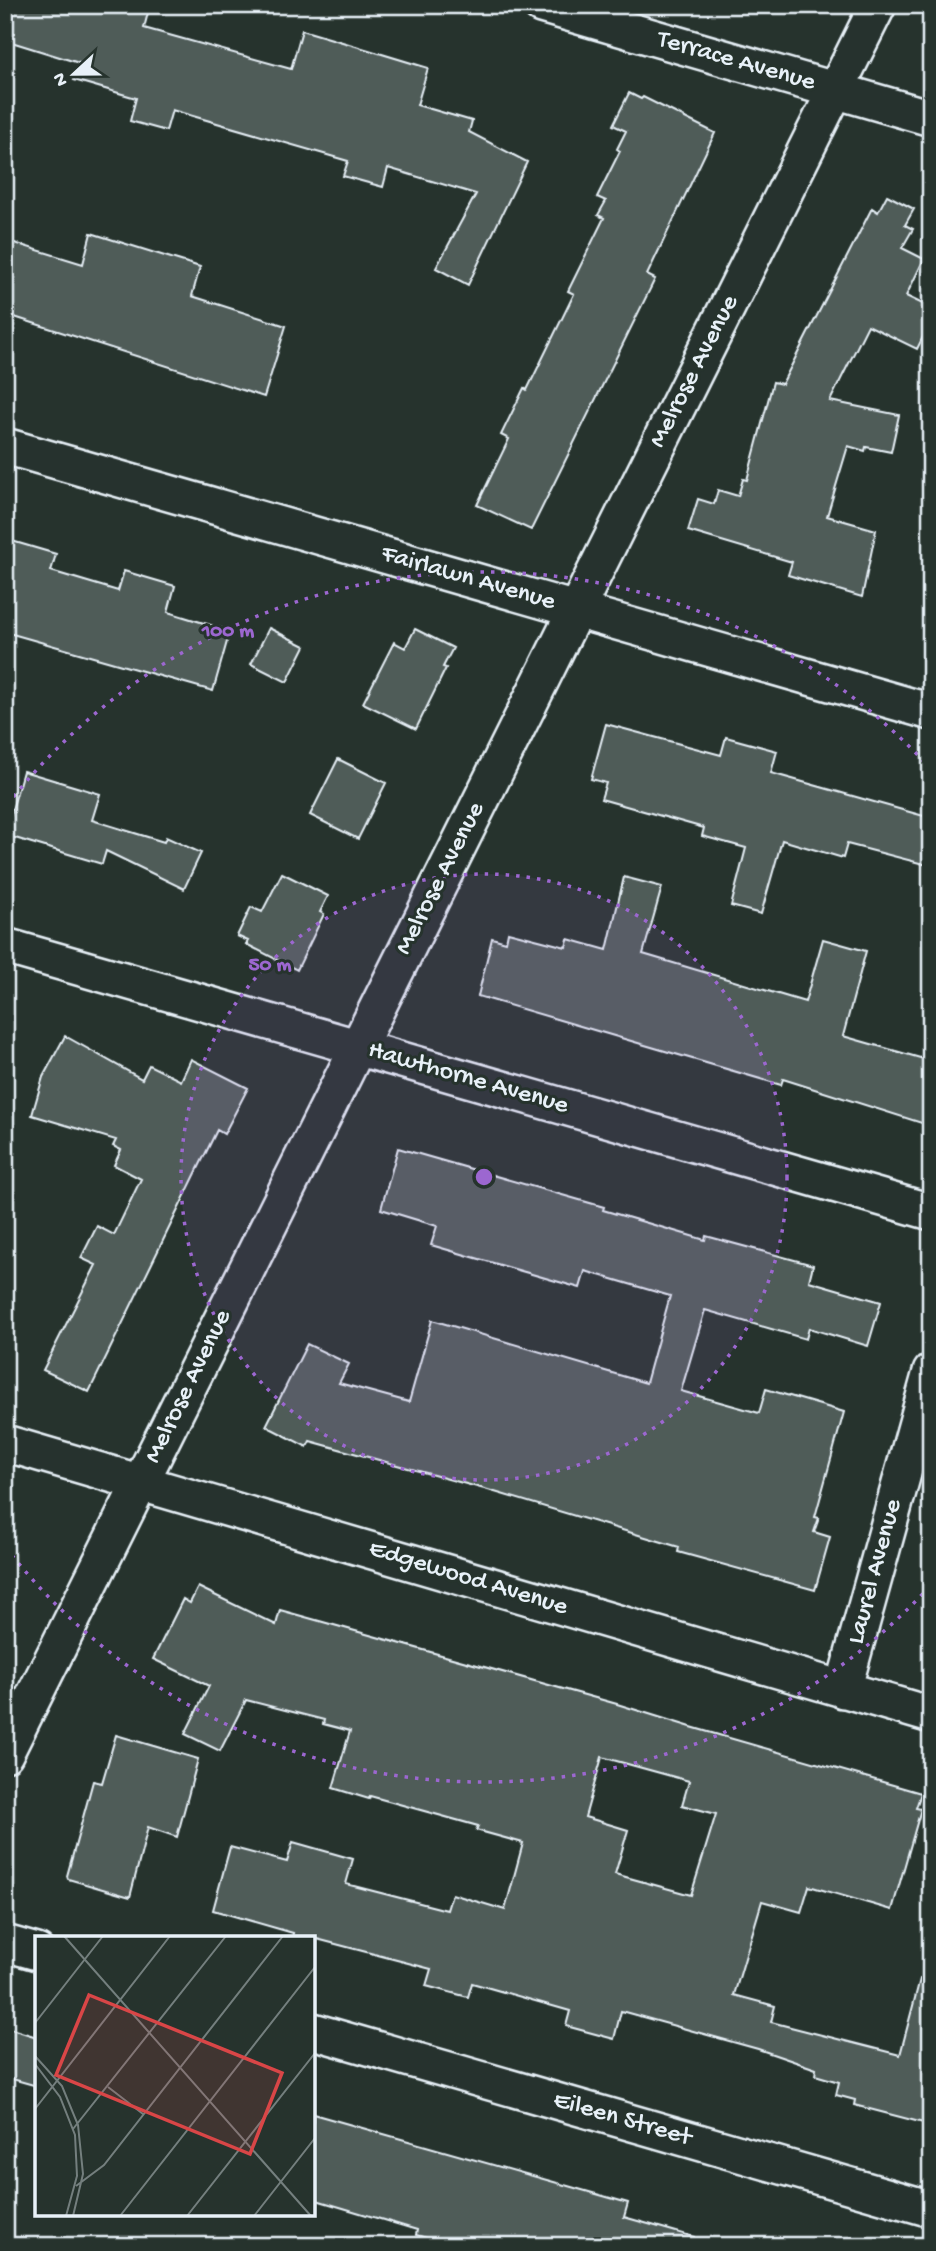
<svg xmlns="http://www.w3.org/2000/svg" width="936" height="2251" font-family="'Gochi Hand',sans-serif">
<rect width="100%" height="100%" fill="#26332d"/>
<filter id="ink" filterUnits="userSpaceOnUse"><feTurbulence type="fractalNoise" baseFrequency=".0143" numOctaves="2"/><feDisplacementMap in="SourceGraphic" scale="14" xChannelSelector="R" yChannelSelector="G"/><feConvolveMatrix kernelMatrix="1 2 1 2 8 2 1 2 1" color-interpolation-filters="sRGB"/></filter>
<g filter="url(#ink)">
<path fill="#505c59" stroke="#e8f1f8" stroke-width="2" fill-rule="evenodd" d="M5 5H150L144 28 291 69 302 30 349 44 428 68 417 105 472 121 469 132 527 162 468 285 436 268 476 194 388 168 383 187 343 176 348 161 172 110 166 131 130 121 136 98 74 80 79 63 5 40Z
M629 93 641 99 643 97 715 133 647 275 655 279 531 530 477 505 509 439 501 435 524 388 527 390 574 294 568 291 604 218 598 215 606 201 597 197 620 151 617 149 626 131 613 125Z
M887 195 914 209 905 225 913 229 902 248 924 259 906 296 931 308V321L917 349 868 325 830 401 899 415 891 452 866 447 865 451 848 446 827 516 876 530 862 597 788 575 792 562 688 531 698 499 714 504 718 490 738 496 743 479 747 480 773 382 782 384 872 208 878 212Z
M91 233 200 267 192 296 286 326 264 397 5 314V240L83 264Z
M5 539 56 554 51 571 118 591 124 571 175 586 168 612 230 631 213 691 5 632Z
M269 628 305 646 287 682 251 664Z
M415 629 453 648 443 667 446 668 416 729 363 703 394 642 405 648Z
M606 724 721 755 726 737 777 751 771 773 931 818V866L847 844 843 858 782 840 761 914 731 906 746 848 702 836 704 828 601 799 606 783 591 779Z
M338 759 386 783 358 839 310 815Z
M23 771 100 794 92 820 164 842 166 837 201 853 184 889 106 851 102 864 5 835Z
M282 873 328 896 320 912 324 914 297 970 246 944 248 941 237 936 251 907 262 912Z
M624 877 662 887 643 954 805 1002 823 939 866 951 843 1036 931 1061V1126L783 1079 781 1085 478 996 492 938 506 942 508 932 566 947 568 939 607 950Z
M65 1036 142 1079 149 1065 181 1081 191 1059 248 1088 224 1134 217 1130 89 1392 43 1370 96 1265 81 1258 97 1226 114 1235 141 1179 114 1165 121 1150 113 1146 116 1140 32 1115 43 1077Z
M398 1148 604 1207 603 1210 705 1240 706 1236 813 1265 809 1281 881 1302 868 1346 809 1328 806 1339 705 1310 681 1391 759 1413 766 1389 844 1412 815 1517 819 1518 814 1532 830 1537 815 1590 678 1552 679 1547 488 1490 310 1441 307 1447 266 1426 307 1344 349 1364 339 1383 409 1402 432 1320 646 1383 670 1296 585 1271 580 1288 431 1245 437 1226 381 1209Z
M198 1587 276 1625 280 1610 617 1704 691 1727 921 1793 916 1808 921 1809 892 1910 809 1886 801 1912 762 1901 734 1995 775 2006 771 2022 900 2055 920 1979 931 1980V2125L854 2105 855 2100 836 2095 839 2082 815 2075 816 2069 758 2049 621 2011 614 2039 566 2026 570 2011 472 1983 468 1997 426 1986 431 1969 313 1938H292L293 1933 213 1910 230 1847 287 1862 293 1842 353 1859 346 1884 447 1910 452 1894 505 1910 523 1843 476 1830 478 1826 370 1796 369 1799 333 1788 350 1731 323 1724 324 1720 246 1700 220 1751 185 1734 209 1686 153 1659 183 1599 190 1603ZM602 1757 689 1781 682 1805 716 1814 691 1895 615 1874 628 1830 585 1817Z
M116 1735 198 1759 177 1837 148 1827 130 1897 68 1879 67 1876 93 1781 102 1783Z
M5 2027 37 2037V2086L5 2077Z
M313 2114 628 2203 624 2217 694 2237 693 2246H455L416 2235 417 2230 313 2199Z"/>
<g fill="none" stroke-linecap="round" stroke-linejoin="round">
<defs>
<path id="minor" d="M541 5 931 118
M5 446 931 712
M5 946 931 1212
M5 1443 931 1715
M843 1690 931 1372
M5 1754 878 5
M5 1943 37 1952
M313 2031 931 2209"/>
</defs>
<use href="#minor" stroke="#e8f1f8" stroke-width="40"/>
<use href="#minor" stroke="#26332d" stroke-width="35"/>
</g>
</g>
<circle cx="484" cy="1177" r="303" fill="#9c67d0" fill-opacity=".12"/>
<g fill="none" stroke="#9c67d0" stroke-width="3.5" stroke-dasharray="3.5 7">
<circle cx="484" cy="1177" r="303"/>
<path d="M930 1586A605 605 0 0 1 7 1549M7 805A605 605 0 0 1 930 768"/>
</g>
<g text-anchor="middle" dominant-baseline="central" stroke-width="6" stroke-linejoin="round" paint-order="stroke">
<g font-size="26" fill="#e8f1f8" stroke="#26332d">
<text transform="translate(736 62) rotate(16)">Terrace Avenue</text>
<text transform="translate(695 372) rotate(-63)">Melrose Avenue</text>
<text transform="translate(468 579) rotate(16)">Fairlawn Avenue</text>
<text transform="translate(441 879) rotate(-63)">Melrose Avenue</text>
<text transform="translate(468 1079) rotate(16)">Hawthorne Avenue</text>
<text transform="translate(189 1387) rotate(-64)">Melrose Avenue</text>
<text transform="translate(876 1572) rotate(-75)">Laurel Avenue</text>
<text transform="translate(468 1579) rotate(17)">Edgewood Avenue</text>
<text transform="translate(622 2120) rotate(16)">Eileen Street</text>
</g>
</g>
<g transform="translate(35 1936)">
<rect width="280" height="280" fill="#26332d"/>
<path fill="none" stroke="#747f7e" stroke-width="2" d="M29 0 276 280M0 87 68 0M0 120 27 150 43 189 48 238 38 280M0 128 25 161 40 199 42 240 31 280M73 151 108 178M0 173 135 0M38 193 191 0M41 250 69 229 248 0M85 280 280 31M152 280 280 117M219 280 280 202"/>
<path fill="#d94647" fill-opacity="0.15" stroke="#d94647" stroke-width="3.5" d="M54 59 247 137 215 218 21 139Z"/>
<rect width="280" height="280" fill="none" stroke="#e8f1f8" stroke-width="3.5"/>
</g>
<circle cx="484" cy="1177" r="10" fill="#9c67d0" stroke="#26332d" stroke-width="3.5"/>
<g font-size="21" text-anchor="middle" font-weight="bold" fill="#9c67d0" stroke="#26332d" stroke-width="6" stroke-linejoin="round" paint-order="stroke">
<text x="228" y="636">100 m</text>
<text x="270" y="970">50 m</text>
</g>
<rect width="936" height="2251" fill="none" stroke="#26332d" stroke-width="28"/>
<rect x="14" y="14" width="908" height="2223" fill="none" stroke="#e8f1f8" stroke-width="2.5" filter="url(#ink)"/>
<g transform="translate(74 74) rotate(248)" stroke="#26332d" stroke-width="5" paint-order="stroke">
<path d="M0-5L12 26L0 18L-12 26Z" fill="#e8f1f8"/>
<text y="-10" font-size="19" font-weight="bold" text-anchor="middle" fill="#e8f1f8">N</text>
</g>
</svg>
